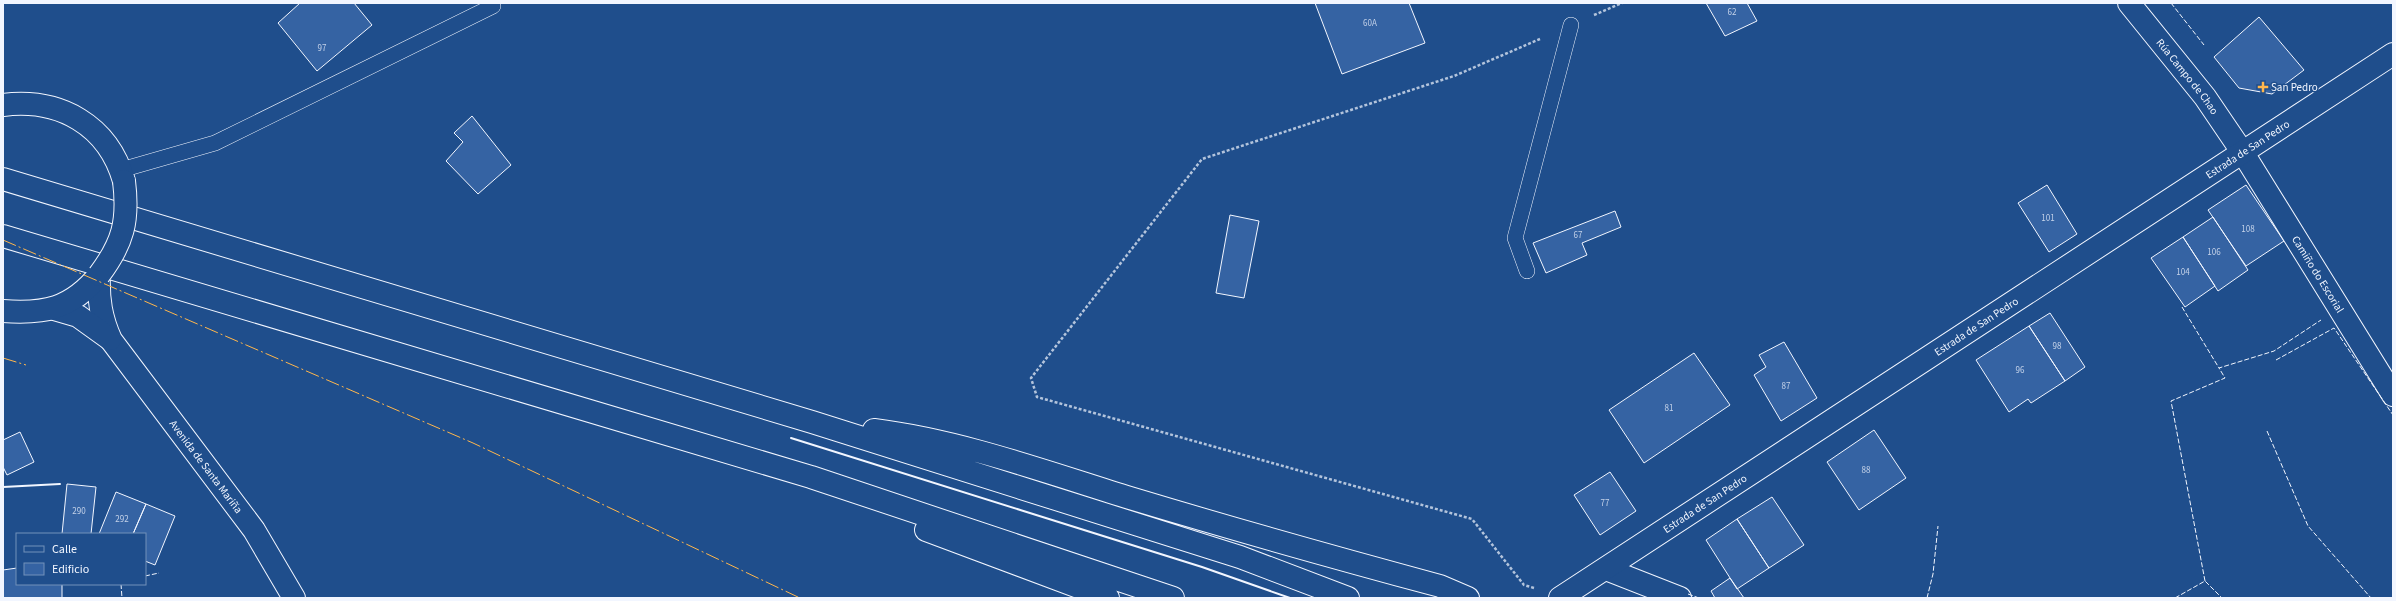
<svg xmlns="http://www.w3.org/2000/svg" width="2396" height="601" font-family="'Source Sans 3',sans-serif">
<rect width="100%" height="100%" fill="#1f4e8c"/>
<path fill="#3563a3" stroke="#f2f6ff" d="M300 3H354L372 25 317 71 278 23Z
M1315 3H1409L1425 43 1342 74Z
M1706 3H1747L1757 21 1725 36Z
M2259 17 2304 70 2272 94 2239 88 2214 57Z
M472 116 511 165 478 194 446 161 463 142 454 133Z
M2047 185 2077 234 2049 252 2018 203Z
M2246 185 2284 241 2246 266 2208 210Z
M1615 211 1621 227 1582 243 1587 255 1546 273 1533 243Z
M1230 215 1259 221 1244 298 1216 293Z
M2213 217 2248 270 2218 291 2183 237Z
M2183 237 2215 286 2185 307 2151 258Z
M2050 313 2085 367 2065 381 2029 326Z
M2029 326 2065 381 2031 403 2028 399 2009 412 1976 360Z
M1784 342 1817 398 1781 421 1754 375 1766 367 1759 355Z
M1694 353 1730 405 1644 463 1609 410Z
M1874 430 1906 478 1859 510 1827 462Z
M20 432 34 462 7 475 3 467V440Z
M1610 472 1636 511 1600 535 1574 495Z
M67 484 96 487 91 534H62Z
M116 492 146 504 133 534H99Z
M1772 497 1804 545 1769 568 1737 519Z
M146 504 175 516 155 565 145 561V534H133Z
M1737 519 1769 568 1737 589 1706 540Z
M17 568V584H62V598H3V570Z
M1730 578 1744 598H1715L1711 591Z"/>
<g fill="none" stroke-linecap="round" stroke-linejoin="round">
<defs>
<path id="lane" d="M121 170 215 143 493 6
M1527 271 1515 238 1571 25"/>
<g id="street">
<path id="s1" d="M2129 3 2205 97 2243 153 2393 395"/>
<path d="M1606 569 1680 598"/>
</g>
<g id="secondary">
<path d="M3 105C60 98 108 125 124 181"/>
<path id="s2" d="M99 275C98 299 101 318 111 340L254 530 294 598"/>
<path d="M54 309 78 316 110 339"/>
<path d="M3 311C45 314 71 309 99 275"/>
<path id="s3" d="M1560 598 2393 54"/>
</g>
<path id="highway" d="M3 179 812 422 1240 557 1348 598
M3 236 811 477 1173 598
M874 430C961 441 1046 472 1130 498 1233 529 1336 558 1440 586L1468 598
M926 530 1108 598"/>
</defs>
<use href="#lane" stroke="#f2f6ff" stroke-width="16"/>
<use href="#street" stroke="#f2f6ff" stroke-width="24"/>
<use href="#secondary" stroke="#f2f6ff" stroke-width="24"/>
<use href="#highway" stroke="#f2f6ff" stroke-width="24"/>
<path stroke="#b3c4dc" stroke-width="2.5" stroke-dasharray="3 2" stroke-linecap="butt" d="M1594 15 1622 3
M1534 588 1524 585 1472 519 1037 397 1031 378 1202 159 1454 76 1540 39"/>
<use href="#lane" stroke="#1f4e8c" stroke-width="15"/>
<use href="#street" stroke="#1f4e8c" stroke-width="22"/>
<use href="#secondary" stroke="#1f4e8c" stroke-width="22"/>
<use href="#highway" stroke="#1f4e8c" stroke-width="22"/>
<defs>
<path id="secondary-bridge" d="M99 275C123 243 129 221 124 181"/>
</defs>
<use href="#secondary-bridge" stroke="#f2f6ff" stroke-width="24" stroke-linecap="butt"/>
<use href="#secondary-bridge" stroke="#1f4e8c" stroke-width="22"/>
<path stroke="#f2f6ff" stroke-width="1" stroke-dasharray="5 2" stroke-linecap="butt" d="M2171 3 2204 45
M2182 307 2219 368
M2276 360 2334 328 2393 415
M2267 431 2308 526 2371 598
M145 576 159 573
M2205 581 2171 401 2225 378 2219 368 2274 351 2321 320
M121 584 122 598
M1688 594 1699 598
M1927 598 1933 574 1938 526
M2175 598 2205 581 2222 598"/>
<path stroke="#f2f6ff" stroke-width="2" d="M791 438 1202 567 1290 598
M3 487 60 484"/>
<path stroke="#ffb74d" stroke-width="1" stroke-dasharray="14 3 2 3" stroke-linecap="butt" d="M3 240 473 443 800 598
M3 358 26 365"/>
</g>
<path fill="#ffb74d" stroke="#1f4e8c" stroke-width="1.5" d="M2261 81h4v4h4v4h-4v4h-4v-4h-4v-4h4z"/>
<g text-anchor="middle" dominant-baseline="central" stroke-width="3" stroke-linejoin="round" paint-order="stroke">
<g font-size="9" fill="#c3d1e8">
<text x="1732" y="12">62</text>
<text x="1370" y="23">60A</text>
<text x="322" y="48">97</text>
<text x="2048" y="218">101</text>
<text x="2248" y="229">108</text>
<text x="1578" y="235">67</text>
<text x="2214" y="252">106</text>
<text x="2183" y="272">104</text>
<text x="2057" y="346">98</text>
<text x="2020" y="370">96</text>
<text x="1786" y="386">87</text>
<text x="1669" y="408">81</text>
<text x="1866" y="470">88</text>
<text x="1605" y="503">77</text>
<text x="79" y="511">290</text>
<text x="122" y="519">292</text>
</g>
<g font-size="11" fill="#f2f6ff" stroke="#1f4e8c">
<text stroke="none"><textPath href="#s1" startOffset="94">Rúa Campo de Chao</textPath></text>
<text stroke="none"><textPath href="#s3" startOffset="821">Estrada de San Pedro</textPath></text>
<text stroke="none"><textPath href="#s1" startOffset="331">Camiño do Escorial</textPath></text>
<text stroke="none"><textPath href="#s3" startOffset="497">Estrada de San Pedro</textPath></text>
<text stroke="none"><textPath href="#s2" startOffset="225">Avenida de Santa Mariña</textPath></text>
<text stroke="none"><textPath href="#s3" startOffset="173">Estrada de San Pedro</textPath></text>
</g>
<g font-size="11" fill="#f2f6ff" stroke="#1f4e8c" text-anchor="start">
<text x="2271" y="87">San Pedro</text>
</g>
</g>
<rect width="2396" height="601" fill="none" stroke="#f2f6ff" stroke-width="8"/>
<rect x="16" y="533" width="130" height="52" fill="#1f4e8c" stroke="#7391ba"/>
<rect x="24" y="546" width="20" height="6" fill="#1f4e8c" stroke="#7391ba"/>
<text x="52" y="553" font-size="12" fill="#f2f6ff">Calle</text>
<rect x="24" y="563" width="20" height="12" fill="#3563a3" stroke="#7391ba"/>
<text x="52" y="573" font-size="12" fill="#f2f6ff">Edificio</text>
</svg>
